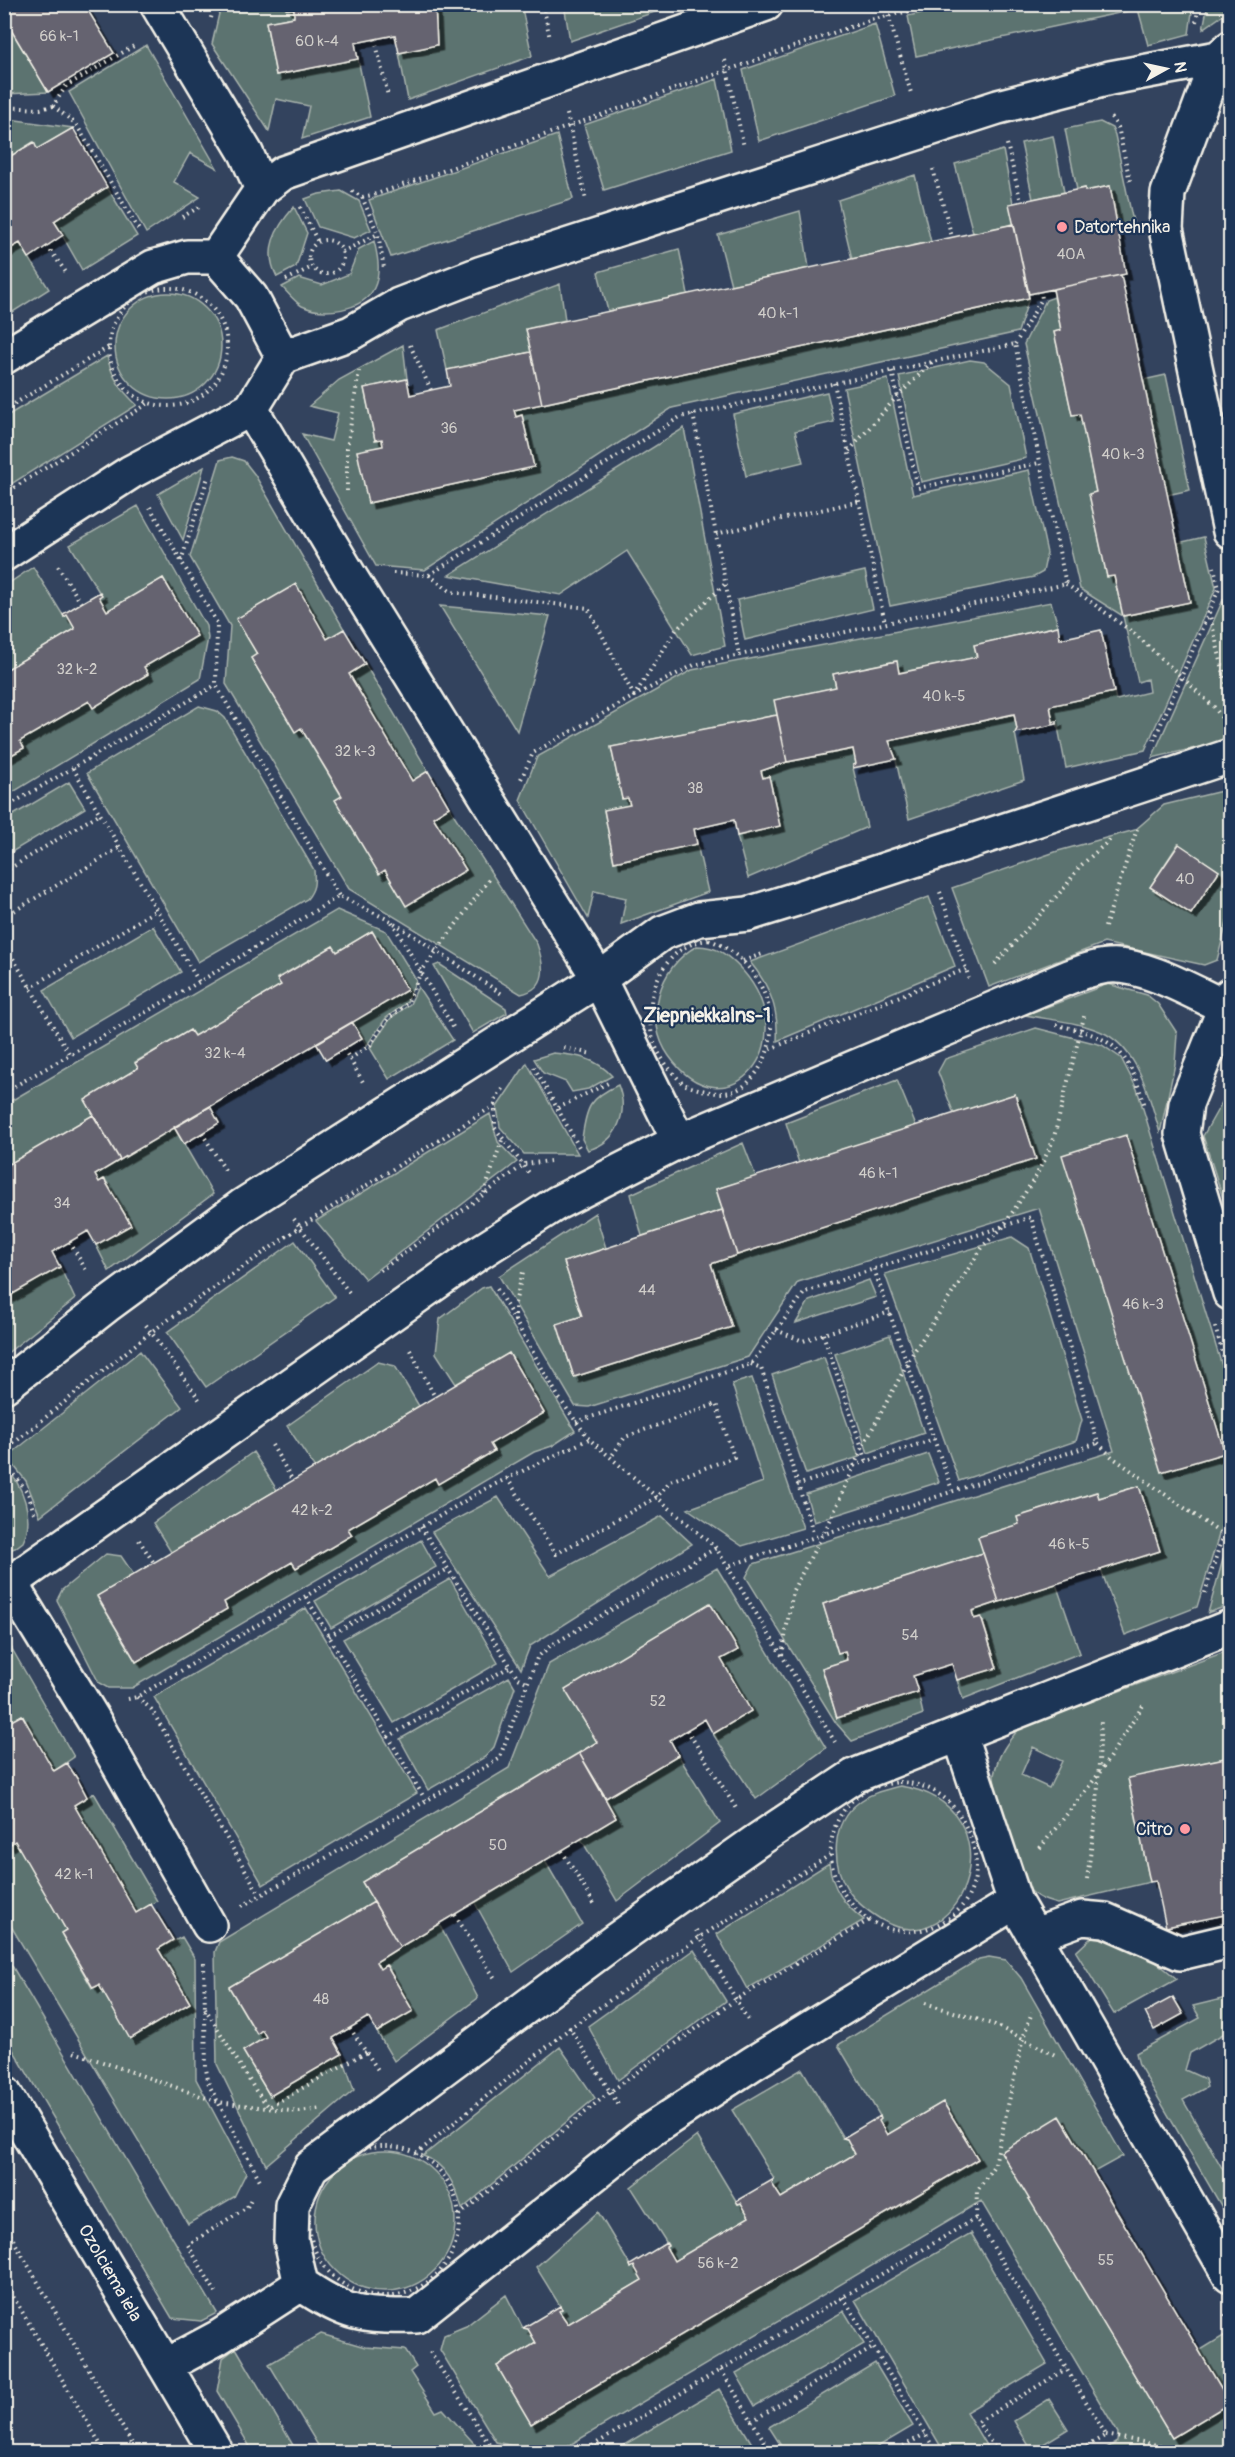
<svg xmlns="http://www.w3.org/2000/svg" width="1235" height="2457" font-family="Pangolin,sans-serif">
<defs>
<filter id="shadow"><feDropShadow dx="5.5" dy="5.5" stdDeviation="0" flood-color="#0009"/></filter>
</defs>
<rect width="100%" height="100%" fill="#33435e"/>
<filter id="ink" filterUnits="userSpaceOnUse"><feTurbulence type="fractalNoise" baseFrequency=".0167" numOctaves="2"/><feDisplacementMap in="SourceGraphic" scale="12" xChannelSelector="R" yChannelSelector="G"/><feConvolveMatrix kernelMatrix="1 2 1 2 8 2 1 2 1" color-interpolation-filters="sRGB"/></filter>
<g filter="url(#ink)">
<path fill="#5b7370" stroke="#a8b2ac" stroke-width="1.5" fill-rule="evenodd" d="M521 4 532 56 408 100 399 53 437 45 435 5Z
M564 4H675V5L570 41Z
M959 4H1193V5L1189 34 1148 45 1138 9 916 56 908 16Z
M1208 4 1230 5V10L1203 29Z
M221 5H285L287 9H294V17L266 22 276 75 358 59 370 117 302 139 309 106 276 99 269 131 212 44Z
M4 18 48 92 5 94Z
M875 24 895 96 759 141 743 70Z
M146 45 217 168 190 153 174 182 200 197 146 233 69 92Z
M717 79 731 150 604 190 584 125Z
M9 119 73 128 37 149 33 142 5 160 4 122Z
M1100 122 1112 128 1115 135 1133 222 1121 235 1110 186 1085 191V188L1077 190 1065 129Z
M557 135 573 199 391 257 369 200Z
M1053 136 1064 192 1033 199 1021 143Z
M1003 150 1013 203 1014 224 973 233 955 164Z
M915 175 931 242 852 259 838 200Z
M107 187 137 236 82 270 54 221Z
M341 191 359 201 371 230 354 238 318 227 305 199 319 194Z
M294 207 307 233 296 267 277 277C263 250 275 229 294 207Z
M800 211 809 268 731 285 718 235Z
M374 241C378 257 381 273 374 288 363 311 323 316 302 306 295 302 288 293 282 287L299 278 322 285 349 274 359 249Z
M20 243 49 289 5 317V252Z
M679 249 688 294 608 311 598 272Z
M560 284 565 320 526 329 531 352 447 370 438 330Z
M115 346a53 53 0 1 1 106 0a53 53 0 1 1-106 0Z
M1054 297 1061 330 1054 332 1072 415 1080 414 1096 492 1089 494 1107 577 1114 576 1123 616 1190 602 1178 543 1204 537 1216 588 1145 750 1066 768 1057 722H1053L1050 706 1114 692 1116 700 1149 692 1147 679 1138 682 1123 616 1080 589 1024 344 1046 300Z
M1029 298 1018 332 672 408 425 570 376 566 302 434 331 441 338 413 309 406 339 380 403 345 407 379 364 388 375 440 382 439 383 446 357 451 369 503 533 467 522 415 516 417 514 410Z
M107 356C112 378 121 390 137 405L5 488V417Z
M970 360 984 362 1011 384 1026 458 921 482 899 376Z
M1166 375 1190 490 1167 495 1143 380Z
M888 379 913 495 1029 470 1047 553 1043 572 1034 577 890 606 844 388Z
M827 392 834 422 795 431 803 462 746 476 733 414Z
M684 428 725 646 692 655 627 551 561 595 449 575Z
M232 457 244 461 255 475 344 629 327 639 296 584 237 619 257 654 251 658 295 731 301 728 406 905 433 817 449 807 537 944C544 964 549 988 521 994L349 889 226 684 230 626 190 557 220 460Z
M204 467 183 540 158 494Z
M138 506 206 626 208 638 200 679 5 797 4 760 24 748 20 741 89 701 93 707 148 675 144 667 197 636 163 578 107 611 99 597 101 595 70 545Z
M33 567 64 617 67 615 75 629 5 671V586Z
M865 571 873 609 745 640 737 600Z
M1223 600 1230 633V740L1152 758Z
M1051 602 1058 626 974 645 977 657 899 673 896 661 833 674 836 687 775 700 777 715 611 747 622 799 628 798 630 805 604 810 614 862 697 844 708 892 621 924 626 898 594 891 588 918 520 800 537 757 692 670Z
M440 606 550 616 517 731Z
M365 664 428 771 412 781 349 674Z
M199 706 217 711 225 718 314 870C315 883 315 889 307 899L198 962 87 773Z
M1014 714 1017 729 1015 733 1024 780 909 819 895 756H892L889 741Z
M853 749 856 764 853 768 867 827 748 878 737 836 780 826 769 777 763 778 761 771 787 762Z
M69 782 85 808 5 856V820Z
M1230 789V911L1217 960 1204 965 1104 943 989 987 952 888 1058 851 1135 830 1164 805ZM1178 844 1219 871 1191 914 1150 887Z
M929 897 955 966 777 1041C779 1010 770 986 750 962Z
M337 910 386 931 416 980 407 1002 386 1018 367 1045 352 1022 407 990 372 931 337 952 333 946 277 978 281 985 194 1036 190 1030 135 1062 138 1068 86 1100 93 1115 5 1167 4 1105Z
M153 926 181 972 71 1037 44 990Z
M697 946C718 946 729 956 743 971 806 1043 726 1136 669 1056 643 1020 659 966 697 946Z
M439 964 506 1008 507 1013 473 1033 434 966Z
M1108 984 1147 995 1158 1004 1177 1033 1175 1064 1160 1133C1150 1099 1140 1053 1106 1034 1083 1022 1050 1020 1025 1015Z
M418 987 453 1040 389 1079 370 1048 391 1018 410 1004Z
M1036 1028 1102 1045 1121 1058 1137 1089 1230 1392V1498L1197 1607 1125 1635 1101 1570 1160 1551 1139 1486 1099 1498 1096 1492 1017 1517 1019 1524 983 1553 823 1604 838 1653 845 1651 847 1660 822 1668 837 1718 918 1692 923 1714 852 1741 836 1723 746 1577 753 1564 1114 1451 1039 1208 798 1282 748 1357 589 1407 575 1406 499 1276 595 1213 606 1248 564 1262 582 1316 557 1324 574 1377 731 1327 711 1264 1035 1159 1015 1094 954 1114 938 1072 945 1059Z
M553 1053C577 1055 596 1058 612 1076L588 1089 572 1092 566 1082 543 1073 534 1059Z
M527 1063 578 1154H524L500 1127 497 1107Z
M897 1080 916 1126 799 1163 786 1123Z
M618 1085C629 1112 618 1142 588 1150L582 1139C586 1108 589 1098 618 1085Z
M1230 1088V1220L1203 1136Z
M490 1114 498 1142 517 1162 365 1279 316 1221Z
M174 1127 213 1194 109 1271 96 1245 131 1225 105 1179 99 1182 95 1175Z
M743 1143 756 1177 716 1189 722 1210 642 1236 631 1194Z
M1012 1237 1029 1248 1082 1420 1076 1441 959 1481 885 1274Z
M295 1241 335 1297 206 1387 167 1332Z
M60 1267 75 1299 5 1355V1299Z
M869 1280 876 1297 796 1323 809 1301Z
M489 1286 575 1431 552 1446 534 1452 132 1688H108L99 1683 57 1600 62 1590 106 1554 121 1556 134 1575 97 1597 136 1662 227 1609 224 1602 292 1562 296 1568 352 1535 348 1529 435 1478 438 1483 494 1451 490 1444 544 1413 509 1353 456 1384 436 1353 440 1319 482 1288Z
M890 1335 924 1433 868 1453 835 1354Z
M140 1351 182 1407 40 1516 26 1481 7 1457Z
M824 1357 859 1457 806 1474 772 1375Z
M378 1362 395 1366 419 1406 315 1468 287 1426Z
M752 1378 803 1528 742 1546 688 1509 763 1482 732 1384Z
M253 1452 277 1490 171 1552 153 1523Z
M928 1454 939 1482 814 1522 806 1494Z
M4 1466C23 1484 35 1518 23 1542L15 1548 5 1551Z
M498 1497 550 1576 662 1516 692 1544 530 1646 521 1669 432 1532Z
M1230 1534V1605L1207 1613H1208Z
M421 1540 436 1567 331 1628 315 1601Z
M717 1568 826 1748 756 1799 713 1734 751 1711 721 1659 738 1649 710 1604 566 1690 597 1742 362 1882 374 1902 229 1987 256 2033 262 2030 266 2037 243 2051 270 2096 342 2054 354 2090 266 2165 217 2064 215 1952 219 1942 509 1768 549 1664Z
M450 1579 498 1663 394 1723 343 1639Z
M1056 1584 1080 1653 963 1699 957 1680 997 1667 982 1617 974 1619 972 1611Z
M306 1608 417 1793 263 1885 154 1697Z
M4 1635 74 1757 54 1771 22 1715 5 1725Z
M1230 1650V1757L1128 1779 1150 1882 1057 1904C1047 1901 1036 1898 1029 1889 1022 1880 993 1787 994 1775 998 1755 1007 1742 1020 1728ZM1033 1747 1062 1761 1049 1788 1021 1775Z
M509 1677 515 1687 494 1747 485 1757 428 1790 400 1739Z
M678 1755 720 1823 617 1901 581 1839 616 1818 606 1798Z
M900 1786C1021 1804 964 1968 882 1920 869 1912 856 1903 848 1890 831 1864 831 1823 858 1803 870 1793 885 1790 900 1786Z
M94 1793 157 1901 136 1913 74 1805Z
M4 1838 9 1845 15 1841 66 1930 61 1933 92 1988 99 1985 130 2038 190 2003 158 1949 182 1937 195 1959 196 2079 246 2173 234 2197 188 2224 5 1916Z
M545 1861 582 1924 513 1972 475 1903Z
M829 1863C832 1888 844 1905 864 1920L747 1989 717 1934Z
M439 1924 478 1998 394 2061 377 2032 413 2011 387 1965 380 1969 376 1962Z
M1092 1937C1126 1940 1152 1957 1177 1979L1114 2014 1076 1952Z
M694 1950 726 2001 618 2080 588 2026Z
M4 1954H5L217 2313 201 2321 172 2318 5 2036Z
M989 1957 1006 1960 1021 1978 1123 2156 1094 2172 1060 2117 1002 2152 1172 2438 1230 2403 1199 2351 1225 2335 1230 2345V2452H1100L1117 2442 1118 2433 981 2201 558 2452H538L496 2442 440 2350 444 2335 466 2326 506 2295 523 2328 528 2329 536 2343 497 2366 532 2424 978 2160 943 2102 887 2135 879 2121 880 2116 838 2045 979 1959Z
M1230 1997V2030L1190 2053 1185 2070 1205 2079 1207 2087 1183 2100 1230 2182V2221L1139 2065 1136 2053 1200 2018 1193 2006Z
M560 2047 595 2098 462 2209C456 2187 446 2163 423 2156Z
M802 2069 843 2138 847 2139 855 2154 781 2198 772 2184 774 2179 732 2110Z
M697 2136 738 2204 741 2203 749 2217 674 2261 666 2247 668 2245 631 2187Z
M315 2221a70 70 0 1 1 140 0a70 70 0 1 1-140 0Z
M598 2212 631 2267 634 2266 642 2280 568 2324 559 2311 562 2309 536 2267Z
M971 2233 1047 2364 966 2412 990 2452H944L855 2300Z
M844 2311 864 2344 755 2406 736 2373Z
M321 2334 365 2347 405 2350 416 2367 410 2372 436 2412 443 2409 482 2452H322L269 2364Z
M236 2348 297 2452H253L217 2391 223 2358Z
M875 2363 913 2426 869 2452H785L769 2427Z
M719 2389 757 2452H612Z
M1049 2399 1068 2429 1032 2451 1014 2421Z"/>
<path fill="#65646f" stroke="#f4f1e8" stroke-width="1.5" filter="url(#shadow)" d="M4 4H84L114 53 48 92 4 18Z
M285 4H435L437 45 399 53 395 35 355 43 358 59 276 75 266 22 294 17V9H286Z
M73 128 107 187 54 221 63 235 29 258 20 243 4 252V160L34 142 37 149Z
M1110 186 1126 274 1029 294 1009 204 1085 188V191Z
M1014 224 1029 298 542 404 526 329Z
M1121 275 1190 602 1123 616 1114 576 1107 577 1089 494 1096 492 1080 414 1072 415 1054 332 1061 330 1053 289Z
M531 352 542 404 514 410 516 417 522 415 534 467 368 503 357 451 383 446 382 439 375 440 364 388 407 379 410 395 431 390 450 386 447 370Z
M163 578 197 636 144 667 148 674 93 708 89 701 20 741 24 748 4 759V671L75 629 67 615 64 617 63 614 81 603 100 592 102 595 99 597 107 611Z
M296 584 327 639 344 629 365 664 349 674 412 781 428 771 449 807 433 817 466 870 406 906 385 870 379 874 335 800 342 796 301 728 295 732 251 658 257 654 236 619Z
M1058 626 1060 639 1101 630 1114 692 1050 706 1053 722 1057 721V724L1015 733 1017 729 1014 714 889 741 896 759 853 768V765L856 764 853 749 787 762 774 700 836 687 833 674 897 661 899 673 977 657 974 645Z
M777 715 787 762 761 771 763 778 769 776 780 826 737 836 734 820 694 829 697 844 614 862 604 810 630 805 628 798 622 799 611 747Z
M1179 844 1219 871 1191 914 1150 887Z
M372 931 407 990 120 1160 85 1100 138 1068 135 1063 190 1030 194 1036 281 985 277 979 333 946 337 952Z
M352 1022 362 1038 326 1060 316 1043Z
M1015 1094 1036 1159 737 1255 716 1189Z
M210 1106 219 1123 184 1144 174 1127Z
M93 1115 120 1160 95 1175 99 1182 104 1179 131 1225 96 1245 88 1231 52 1252 60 1267 4 1299V1167Z
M1126 1135 1225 1453 1161 1472 1062 1155Z
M722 1210 737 1255 711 1264 732 1327 574 1377 557 1324 582 1316 564 1262Z
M509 1353 544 1413 490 1444 494 1451 438 1484 435 1478 348 1529 352 1535 296 1568 292 1562 224 1602 227 1609 136 1662 97 1596Z
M1139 1486 1160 1551 999 1602 978 1537 1019 1524 1017 1517 1097 1492 1099 1498Z
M983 1553 999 1602 972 1611 974 1619 981 1617 997 1668 957 1680 952 1664 913 1676 918 1692 837 1718 822 1668 847 1660 845 1651 838 1653 823 1604Z
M710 1603 738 1650 721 1659 751 1711 713 1734 705 1719 670 1740 678 1755 606 1798 579 1753 597 1742 565 1690Z
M22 1715 54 1771 67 1763 78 1780 87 1797 74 1805 136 1913 151 1904 173 1940 158 1949 190 2003 130 2039 99 1985 93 1988 61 1933 66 1930 15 1841 9 1845 4 1838V1725Z
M579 1753 616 1818 400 1947 362 1882Z
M1230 1757V1914L1166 1927 1156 1881 1150 1882 1128 1778Z
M374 1902 400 1947 376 1962 380 1969 386 1965 413 2011 377 2032 368 2017 333 2038 342 2054 270 2096 243 2051 266 2037 262 2030 257 2034 229 1987Z
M1173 1997 1183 2014 1154 2030 1145 2012Z
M943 2102 978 2159 531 2424 497 2366 536 2343 528 2329 523 2328 560 2306 562 2309 559 2311 568 2324 642 2280 634 2266 631 2268 630 2265 666 2243 668 2246 666 2247 674 2261 749 2217 741 2203 738 2204 736 2201 774 2179 772 2184 781 2198 855 2154 847 2139 843 2138 880 2116 881 2119 879 2121 887 2135Z
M1060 2116 1230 2403 1172 2438 1001 2152Z"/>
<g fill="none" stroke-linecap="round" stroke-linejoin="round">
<defs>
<path id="minor" d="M157 4 246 153 262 189
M1218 58 1168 193 1166 229 1230 531
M4 357 153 267 187 257H216
M283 357 351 333 399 305 482 273 998 107 1110 78 1218 58 1230 48
M251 409 349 575 599 979 679 1141
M4 554 131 472 251 409 283 357 251 297 216 257 262 189 283 173 766 4
M1230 995 1186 1104 1182 1134 1230 1293
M4 1386 106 1306 242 1206 599 979 662 933 699 919 748 914 796 899 1230 756
M4 1580 10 1583 477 1254 557 1203 679 1141 1069 977C1082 972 1095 967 1109 966 1144 963 1194 993 1225 1007
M10 1583 93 1719 209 1925
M960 1736 1015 1902 1230 2276
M1035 1935 1082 1918 1105 1920 1180 1953 1230 1941
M4 2093 216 2452
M301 2284 291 2240 292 2205 311 2167 616 1940 755 1842 854 1776 1230 1627
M165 2366 219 2337 301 2284C346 2315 362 2317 416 2316L649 2131 753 2063 1015 1902"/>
</defs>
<use href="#minor" stroke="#f4f1e8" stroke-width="38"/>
<path stroke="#f4f1e8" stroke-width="4" stroke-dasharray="1.5 4.5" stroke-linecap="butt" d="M543 4 550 39
M885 4 911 93
M211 18 214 4
M1196 22 1199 4
M375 39 388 96
M725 60 744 147
M53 106 76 124 139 230
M4 107 40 109 53 106 66 86 137 44
M567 114 586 200
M1111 117 1118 127 1130 181
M1007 144 1021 202
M933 169 952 237
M352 191 362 197 377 194 870 20 940 4
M362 197 378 234 384 268
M300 207 318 242
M182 217 201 206
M309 257a17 17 0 1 1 34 0a17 17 0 1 1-34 0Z
M47 246 68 275
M342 252 378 234
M286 280 312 267
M109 347a59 59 0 1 1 118 0a59 59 0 1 1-118 0Z
M1015 344 1042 299 1041 292
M410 345 431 390
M892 371 918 488 1039 463
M834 383 885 623
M4 410 109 347
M693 414 739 655
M849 451 893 401 932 362
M347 491V448L359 371
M4 494 149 403
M150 507 217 623 216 685 339 896
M716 534 860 501
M181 561 208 477
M58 566 81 603
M393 573 429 575 680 417 1015 344 1066 584 694 665 634 696 533 753 521 779
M429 575 451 592 588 608 634 696 676 630 726 583
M1066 584 1135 634 1214 707 1222 718
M1209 612 1230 698
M1154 740 1219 589 1214 567
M73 768 199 982
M4 808 216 685
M4 872 99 814
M940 892 969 978
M4 917 119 848
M392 922 453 1027
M1105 927 1137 829
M709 940C761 958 790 1025 757 1072 748 1084 739 1092 724 1093 711 1094 695 1088 683 1084 669 1069 653 1051 651 1029 645 989 667 943 709 940Z
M4 943 70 1055
M743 961 765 953
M995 964 1066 886 1079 867 1112 838
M30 988 156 910
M1056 1025C1115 1037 1127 1049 1145 1106
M564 1048 592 1054
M344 1049 363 1082
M770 1049 966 969
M350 1059 370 1045 389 1018 407 1004 421 972 491 877
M534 1067 579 1147
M4 1092 199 982 339 896 391 921 502 994
M495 1100 503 1089
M495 1104V1128L530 1174
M558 1108 608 1083
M202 1133 225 1170
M484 1193 502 1140
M294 1219 351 1295
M70 1242 87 1272
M874 1269 952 1490
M380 1271 525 1164 550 1161
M497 1289 559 1398 589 1439 716 1548 835 1742
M515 1321V1303L523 1272
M146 1325 201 1402
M1215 1327 1230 1378
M776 1330 803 1341 890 1312
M823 1334 867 1462
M410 1350 435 1397
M751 1364 761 1368 814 1535
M576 1422 751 1364 805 1292 1031 1217 1098 1443 728 1566
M1098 1443 1112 1457 1230 1540
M272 1445 293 1481
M4 1451 151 1332 300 1227 495 1105
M4 1460 28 1493 35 1516
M507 1478 556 1554 657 1497 670 1481 734 1457 716 1404 625 1437 611 1457
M797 1485 934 1439
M421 1527 518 1678 529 1683
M139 1540 154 1563
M1205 1593 1230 1511
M306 1597 426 1801
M329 1636 448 1569
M782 1655 793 1590 832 1517 862 1448 913 1353 984 1245 1003 1227 1036 1176 1053 1141 1085 1013
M137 1697 151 1709 260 1895
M128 1699 137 1697 485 1489 589 1439
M687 1730 736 1808
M388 1737 511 1666
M899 1782C929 1784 950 1796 964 1823 1016 1919 884 1978 838 1883 823 1851 832 1814 860 1794 871 1786 887 1784 899 1782Z
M1040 1848 1098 1775 1144 1704
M562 1851 596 1907
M1087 1879 1097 1805 1101 1719
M242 1906 499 1759 537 1658 550 1646 716 1548
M455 1915 496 1980
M696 1930 749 2022
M204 1963 206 2069 209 2085 261 2182
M925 2003 995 2025 1057 2056
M205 2008 256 2091 269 2107 366 2052
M569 2027 620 2107
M350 2028 378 2070
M74 2052 218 2102 299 2112 322 2109
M309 2221a75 75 0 1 1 150 0a75 75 0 1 1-150 0Z
M416 2154 570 2028 700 1937 830 1855
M459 2215 610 2092 735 2000 871 1919
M976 2218 977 2191 995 2164 1023 2038 1032 2012
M4 2224 137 2452
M4 2281 105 2452
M216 2293 188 2245 247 2207 252 2197
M843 2297 936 2452
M1225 2314 1230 2323
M430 2352 494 2452
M721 2370 752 2421
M1106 2435 1194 2452
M595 2446 599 2452
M582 2452 976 2218 1106 2435 1077 2452
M771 2452 752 2421 874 2347
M893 2452 925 2434
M997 2452 978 2422 1066 2369"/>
<use href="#minor" stroke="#1d3557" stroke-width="33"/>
</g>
</g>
<g fill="#ff9aa2" stroke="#1d3557" stroke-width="2">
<circle cx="1062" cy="227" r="6"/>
<circle cx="1185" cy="1829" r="6"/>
</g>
<g text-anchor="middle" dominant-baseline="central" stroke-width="4.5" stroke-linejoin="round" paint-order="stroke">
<g font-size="15" fill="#d0ceca">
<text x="59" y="36">66 k-1</text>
<text x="317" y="41">60 k-4</text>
<text x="1071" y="254">40A</text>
<text x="778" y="313">40 k-1</text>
<text x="449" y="428">36</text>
<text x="1123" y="454">40 k-3</text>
<text x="77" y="669">32 k-2</text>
<text x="944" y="696">40 k-5</text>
<text x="355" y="751">32 k-3</text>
<text x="695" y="788">38</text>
<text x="1185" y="879">40</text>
<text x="225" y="1053">32 k-4</text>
<text x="878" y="1173">46 k-1</text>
<text x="62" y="1203">34</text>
<text x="647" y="1290">44</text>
<text x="1143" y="1304">46 k-3</text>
<text x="312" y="1510">42 k-2</text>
<text x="1069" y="1544">46 k-5</text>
<text x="910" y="1635">54</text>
<text x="658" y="1701">52</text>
<text x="498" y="1845">50</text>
<text x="74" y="1874">42 k-1</text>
<text x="321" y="1999">48</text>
<text x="1106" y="2260">55</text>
<text x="718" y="2263">56 k-2</text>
</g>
<g font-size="18" fill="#f4f1e8" stroke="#1d3557" text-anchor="start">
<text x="1074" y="227">Datortehnika</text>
<text x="1173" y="1829" text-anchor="end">Citro</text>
</g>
<g font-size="18" fill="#f4f1e8" stroke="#1d3557">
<text transform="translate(110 2273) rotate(60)">Ozolciema iela</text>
</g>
<g font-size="20" font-weight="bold" fill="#f4f1e8" stroke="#1d3557">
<text x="707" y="1015">Ziepniekkalns-1</text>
</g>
</g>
<rect width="1235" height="2457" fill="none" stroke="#1d3557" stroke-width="24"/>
<rect x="12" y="12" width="1211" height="2433" fill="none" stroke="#f4f1e8" stroke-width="2" filter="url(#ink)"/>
<g transform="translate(1166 69) rotate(82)" stroke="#1d3557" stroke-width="4.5" paint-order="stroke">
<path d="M0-4.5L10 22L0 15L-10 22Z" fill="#f4f1e8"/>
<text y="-9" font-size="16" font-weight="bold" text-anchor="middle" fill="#f4f1e8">N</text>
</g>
</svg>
